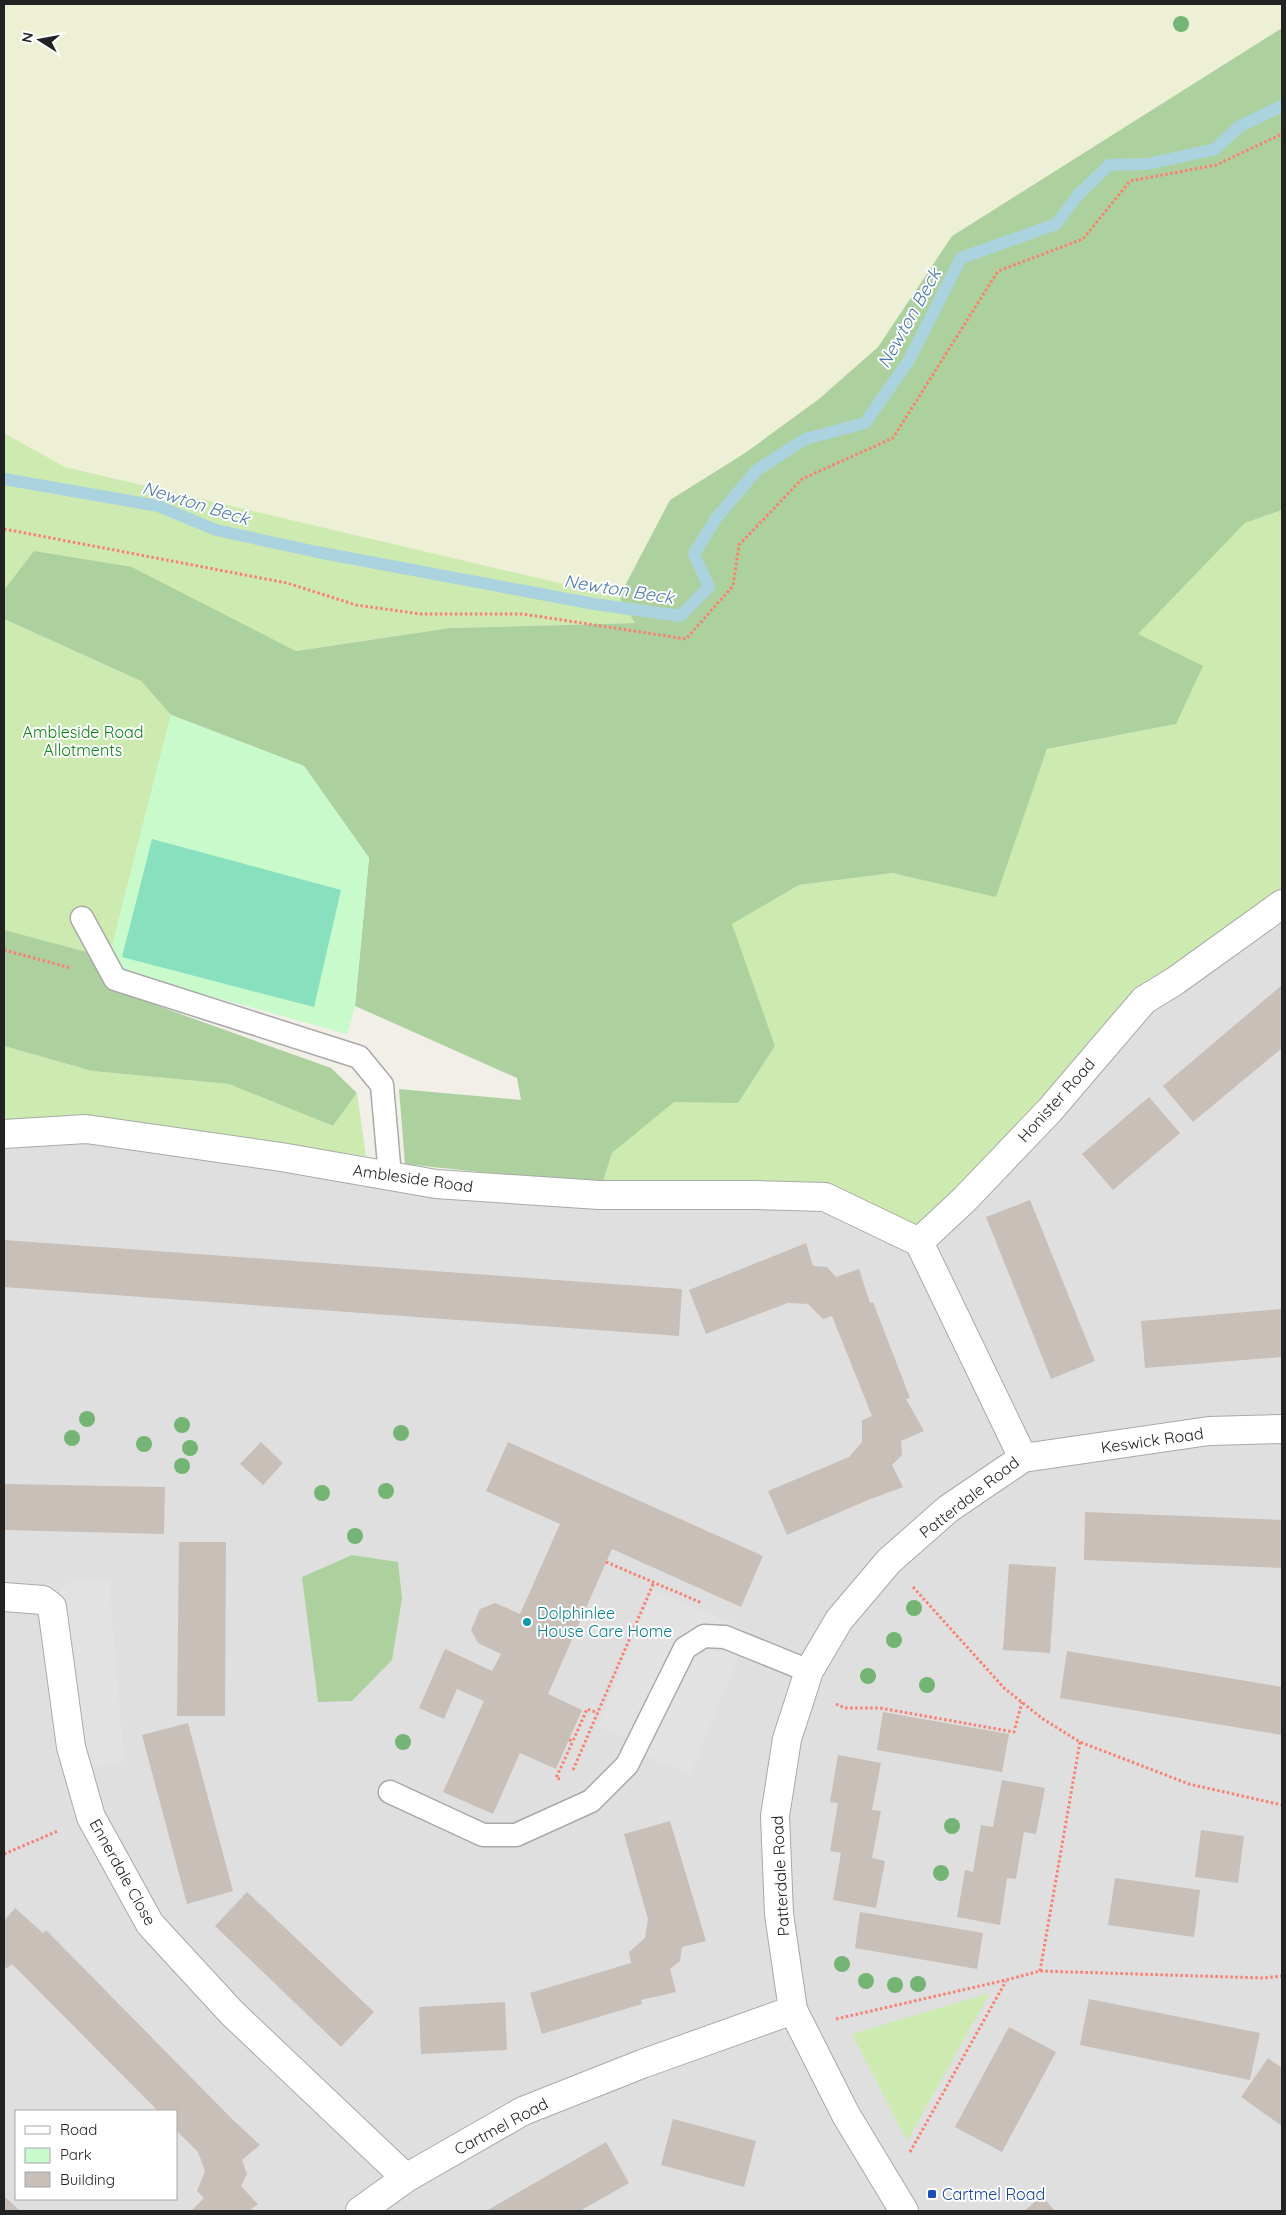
<svg xmlns="http://www.w3.org/2000/svg" width="1286" height="2215" font-family="Quicksand,sans-serif">
<rect width="100%" height="100%" fill="#f2efe9"/>
<path fill="#e0dfdf" fill-rule="evenodd" d="M1282 904V2211H4V1134L599 1195 1175 981ZM16 2111H176V2199H16Z"/>
<path fill="#eef0d5" d="M4 4H1282V28L952 236 878 347 819 399 745 453 670 500 619 597 65 467 4 433Z"/>
<path fill="#cdebb0" d="M4 433 65 467 619 597 636 623 450 628 296 651 132 567 4 590Z
M1282 510V904L1175 981 919 1242 825 1197 602 1185 612 1153 674 1101 738 1102 775 1046 731 924 799 885 892 873 996 896 1047 749 1176 724 1137 634 1245 523Z
M4 619 141 681 171 715 109 958 4 931Z
M4 1046 92 1071 230 1084 333 1126 357 1093 366 1156 88 1119 4 1126Z
M990 1993 907 2141 852 2034Z"/>
<path fill="#add19e" d="M1282 28V510L1245 523 1138 634 1203 666 1176 724 1047 749 996 897 892 873 799 885 732 924 775 1046 738 1103 674 1102 612 1153 602 1185 405 1164 399 1089 521 1100 517 1078 355 1006 369 858 304 766 171 715 141 681 4 619V590L34 551 132 567 296 651 450 628 635 623 619 597 670 500 745 453 819 399 878 347 952 236Z
M4 930 102 956 101 966 158 1006 331 1068 357 1093 333 1126 229 1084 92 1071 4 1046Z
M352 1555 398 1562 402 1598 392 1660 352 1701 318 1702 302 1577Z"/>
<path fill="#c8facc" d="M171 715 304 766 369 858 355 1006 347 1034 101 966 109 958Z"/>
<path fill="#88e0be" d="M152 839 341 890 314 1007 122 957Z"/>
<path fill="#e2e2e2" d="M109 1581 124 1761 78 1770 52 1607 65 1583Z
M653 1591 749 1630 690 1774 623 1747 627 1738 598 1726Z"/>
<g fill="none" stroke-linecap="round" stroke-linejoin="round">
<path stroke="#aad3df" stroke-width="12" d="M4 479 158 506 216 530 317 552 594 604 680 616 709 587 694 554 717 517 757 470 805 439 865 423 909 360 961 258 1056 224 1077 196 1109 165 1148 164 1215 149 1240 126 1282 106"/>
</g>
<path fill="#c7bfb8" d="M1282 985V1048L1193 1122 1163 1086Z
M1149 1097 1180 1133 1113 1190 1082 1154Z
M1030 1200 1095 1361 1051 1379 986 1217Z
M4 1240 682 1289 679 1336 4 1287Z
M806 1243 813 1266 827 1267 836 1277 859 1269 870 1303 873 1302 910 1398 906 1399 924 1431 901 1441 902 1455 892 1465 903 1487 868 1500 787 1535 768 1491 849 1457 862 1442V1420L872 1416 832 1316 823 1319 808 1304 788 1303 706 1334 689 1290Z
M1282 1309V1357L1145 1368 1141 1321Z
M261 1442 283 1463 263 1485 240 1464Z
M508 1442 763 1556 741 1607 612 1549 548 1694 582 1710 556 1769 520 1753 493 1814 443 1792 484 1701 457 1689 444 1719 419 1708 445 1649 492 1671 501 1654 478 1643 471 1630 480 1609 495 1603 520 1614 560 1524 486 1491Z
M4 1484 165 1487 164 1534 4 1530Z
M1085 1512 1282 1520V1568L1084 1560Z
M179 1542H226L225 1716H177Z
M1009 1564 1056 1567 1050 1653 1003 1650Z
M1067 1651 1282 1687V1735L1060 1698Z
M883 1712 1009 1734 1002 1772 877 1750Z
M188 1723 233 1891 187 1904 142 1735Z
M838 1755 881 1763 872 1810 881 1811 872 1858 885 1861 876 1908 833 1900 841 1853 830 1851 838 1803 830 1802Z
M1002 1780 1045 1788 1036 1834 1024 1832 1016 1879 1007 1878 1000 1925 957 1917 965 1870 973 1872 981 1825 993 1827Z
M670 1821 706 1941 682 1947 680 1961 670 1969 676 1992 641 2000 642 2004 542 2034 530 1993 631 1963 629 1952 645 1938 648 1919 624 1834Z
M1201 1830 1244 1836 1238 1883 1195 1877Z
M1115 1878 1200 1890 1194 1937 1108 1925Z
M247 1892 374 2012 341 2047 215 1926Z
M15 1908 43 1933 46 1930 232 2119 260 2145 242 2160 247 2174 241 2186 258 2204 249 2211H191L204 2198 197 2191 205 2171 198 2152 176 2130V2111H158L12 1964 7 1968 4 1967V1921Z
M860 1912 983 1933 977 1969 855 1948Z
M1089 1999 1260 2033 1250 2080 1080 2045Z
M505 2002 507 2050 421 2054 419 2007Z
M1009 2027 1056 2052 1002 2152 955 2127Z
M1268 2058 1282 2068V2126L1241 2097Z
M673 2119 756 2141 744 2187 661 2165Z
M606 2142 629 2183 580 2211H486Z
M4 2196 18 2209 20 2211H4Z
M1042 2196 1055 2211H1024Z"/>
<g fill="none" stroke-linecap="round" stroke-linejoin="round">
<defs>
<path id="lane" d="M82 918 115 979 359 1057 382 1085 390 1176
M390 1792 483 1835H516L591 1801 627 1765 685 1648 704 1636 725 1637 809 1671"/>
<path id="street" d="M4 1134 86 1129 281 1157 436 1184 599 1195H757L825 1197 919 1242 965 1199 1050 1110 1144 1000 1175 981 1282 904
M919 1242 1023 1458
M4 1597 43 1600 52 1607 71 1747 91 1817 150 1924 232 2013 406 2178
M360 2211 406 2178 523 2111 642 2064 793 2010
M904 2211 846 2115 793 2010 779 1914 775 1816 787 1739 809 1671 839 1620 889 1561 948 1509 1023 1458 1209 1431 1282 1429"/>
</defs>
<use href="#lane" stroke="#a9a9a9" stroke-width="25"/>
<use href="#street" stroke="#a9a9a9" stroke-width="30"/>
<path stroke="#fa8072" stroke-width="3" stroke-dasharray="2.5 2.5" stroke-linecap="butt" d="M4 529 287 583 356 605 421 614H523L686 639 733 586 739 545 802 479 893 438 998 271 1083 239 1130 181 1216 165 1282 134
M4 950 71 968
M606 1562 702 1603
M913 1587 1004 1688 1043 1719 1080 1742 1189 1784 1282 1805
M836 1704 845 1708H880L1014 1732 1022 1702
M569 1740 573 1741 587 1709 598 1713
M573 1770 654 1582
M560 1779 556 1778 573 1741
M4 1854 58 1831
M1040 1971 1080 1742
M836 2019 1006 1980 1040 1971 1263 1978 1282 1976
M910 2152 1006 1981"/>
<use href="#lane" stroke="#fff" stroke-width="22"/>
<use href="#street" stroke="#fff" stroke-width="28"/>
</g>
<g fill="#74b475">
<circle cx="1181" cy="24" r="8"/>
<circle cx="87" cy="1419" r="8"/>
<circle cx="182" cy="1425" r="8"/>
<circle cx="401" cy="1433" r="8"/>
<circle cx="72" cy="1438" r="8"/>
<circle cx="144" cy="1444" r="8"/>
<circle cx="190" cy="1448" r="8"/>
<circle cx="182" cy="1466" r="8"/>
<circle cx="386" cy="1491" r="8"/>
<circle cx="322" cy="1493" r="8"/>
<circle cx="355" cy="1536" r="8"/>
<circle cx="914" cy="1608" r="8"/>
<circle cx="894" cy="1640" r="8"/>
<circle cx="868" cy="1676" r="8"/>
<circle cx="927" cy="1685" r="8"/>
<circle cx="403" cy="1742" r="8"/>
<circle cx="952" cy="1826" r="8"/>
<circle cx="941" cy="1873" r="8"/>
<circle cx="842" cy="1964" r="8"/>
<circle cx="866" cy="1981" r="8"/>
<circle cx="918" cy="1984" r="8"/>
<circle cx="895" cy="1985" r="8"/>
</g>
<circle fill="#0f9aa8" stroke="#fff" stroke-width="2" cx="527" cy="1622" r="5"/>
<rect fill="#1a4fb4" stroke="#fff" stroke-width="2" x="927" y="2189" width="10" height="10" rx="2.5"/>
<g text-anchor="middle" dominant-baseline="central" stroke-width="4" stroke-linejoin="round" paint-order="stroke">
<g font-size="16" fill="#0c8416" stroke="#fff">
<text x="83" y="732">Ambleside Road<tspan x="83" dy="18">Allotments</tspan></text>
</g>
<g font-size="16" fill="#222" stroke="#fff">
<text transform="translate(1056 1100) rotate(-48)">Honister Road</text>
<text transform="translate(413 1178) rotate(8)">Ambleside Road</text>
<text transform="translate(1152 1440) rotate(-8)">Keswick Road</text>
<text transform="translate(969 1497) rotate(-38)">Patterdale Road</text>
<text transform="translate(123 1872) rotate(61)">Ennerdale Close</text>
<text transform="translate(780 1876) rotate(-93)">Patterdale Road</text>
<text transform="translate(501 2126) rotate(-28)">Cartmel Road</text>
</g>
<g font-size="16" fill="#0d838f" stroke="#fff" text-anchor="start">
<text x="537" y="1613">Dolphinlee<tspan x="537" dy="18">House Care Home</tspan></text>
</g>
<g font-size="16" fill="#164399" stroke="#fff" text-anchor="start">
<text x="942" y="2194">Cartmel Road</text>
</g>
<g font-size="18" font-style="italic" fill="#4a7aab" stroke="#fff">
<text transform="translate(909 318) rotate(-61)">Newton Beck</text>
<text transform="translate(196 503) rotate(17)">Newton Beck</text>
<text transform="translate(619 589) rotate(9)">Newton Beck</text>
</g>
</g>
<rect width="1286" height="2215" fill="none" stroke="#222222" stroke-width="10"/>
<rect x="15" y="2110" width="162" height="90" fill="#ffffff" stroke="#a7a7a7"/>
<rect x="25" y="2126" width="25" height="8" fill="#ffffff" stroke="#a7a7a7"/>
<text x="60" y="2135" font-size="15" fill="#222222">Road</text>
<rect x="25" y="2148" width="25" height="15" fill="#c8facc" stroke="#a7a7a7"/>
<text x="60" y="2160" font-size="15" fill="#222222">Park</text>
<rect x="25" y="2172" width="25" height="15" fill="#c7bfb8" stroke="#a7a7a7"/>
<text x="60" y="2185" font-size="15" fill="#222222">Building</text>
<g transform="translate(40 40) rotate(281)" stroke="#ffffff" stroke-width="4" paint-order="stroke">
<path d="M0-4L9 19L0 12L-9 19Z" fill="#222222"/>
<text y="-8" font-size="14" font-weight="bold" text-anchor="middle" fill="#222222">N</text>
</g>
</svg>
